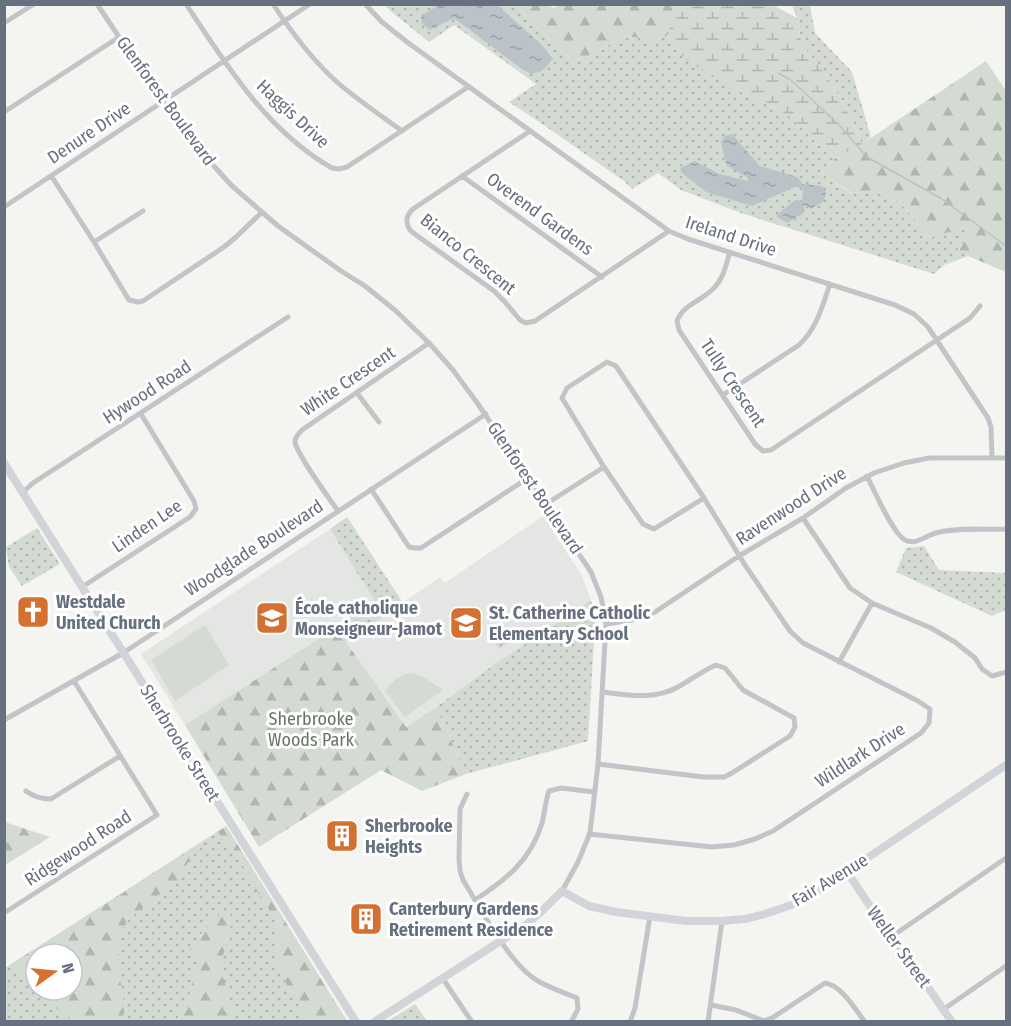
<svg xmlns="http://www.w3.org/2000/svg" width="1011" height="1026" font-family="'Fira Sans Condensed',sans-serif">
<defs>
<pattern id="green-dots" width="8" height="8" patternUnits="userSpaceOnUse" patternTransform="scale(1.5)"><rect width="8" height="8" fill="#d4dbd2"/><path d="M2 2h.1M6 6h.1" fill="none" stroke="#b0b6b0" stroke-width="1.8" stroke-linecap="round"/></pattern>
<pattern id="forest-firs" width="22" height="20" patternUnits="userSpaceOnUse" patternTransform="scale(1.5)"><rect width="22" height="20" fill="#d4dbd2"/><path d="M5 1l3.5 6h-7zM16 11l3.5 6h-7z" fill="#b0b6b0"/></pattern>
<pattern id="wetland-marsh" width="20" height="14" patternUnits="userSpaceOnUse" patternTransform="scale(1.5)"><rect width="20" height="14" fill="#d4dbd2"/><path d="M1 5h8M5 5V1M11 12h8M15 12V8" fill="none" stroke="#b0b6b0"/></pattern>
<pattern id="water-ripples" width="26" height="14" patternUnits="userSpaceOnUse" patternTransform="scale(1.5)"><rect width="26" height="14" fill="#bbc3c8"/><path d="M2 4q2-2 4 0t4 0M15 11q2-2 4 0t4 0" fill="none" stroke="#9ca3a8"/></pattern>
</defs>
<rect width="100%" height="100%" fill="#f4f4f1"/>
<path fill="#e4e6e4" d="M543 516 581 574 591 600 406 727 346 642 440 577 445 583Z
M330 529 374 600 323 636 185 725 141 654Z"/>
<path fill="url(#green-dots)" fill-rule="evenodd" d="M384 5H515L565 55 581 60 625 36 654 40 667 36 684 58 741 92 787 114 834 159 821 173 851 193 877 191 900 203 931 237 964 228 971 233 958 249 968 256 944 265 934 274 741 213 681 190 658 173 632 189 624 181 535 119 509 102 536 84 454 25 429 42 394 14Z
M792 5H810L815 33 852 72 871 137 862 144 844 104 826 75 802 45 797 18Z
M347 517 403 603 346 642 341 635 323 636 374 600 330 529Z
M37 528 60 564 22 586 9 567 6 547Z
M924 546 939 570 1006 573V610L992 616 896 572 906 548Z
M591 600 595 622 588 741 466 774 436 707 498 662Z
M495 624 508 643 499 649 486 630Z
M226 826 347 1021 5 1022V968ZM36 954H72V990H36Z
M415 1004 427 1021H388Z"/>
<path fill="url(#forest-firs)" d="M561 4H674L678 6 667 36 654 40 625 36 581 60 565 55 515 5H547L554 8Z
M986 61 1006 91V272L968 256 958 249 971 233 964 228 931 237 900 203 877 191 852 193 821 173 834 159 862 144Z
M341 635 406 727 436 707 466 774 422 791 381 770 259 847 185 725 323 636Z
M4 820 8 823 50 837 5 865Z
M226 826 347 1021H302C301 1013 300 1004 295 997 294 996 289 990 288 989 284 978 285 971 276 961L278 941 275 918 256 890 250 876 218 832Z
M210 838 212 840C200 849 185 856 186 873L130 918 122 929 119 952 120 981 123 992 124 1021H75L57 1009 38 990H72V954H36V988L11 964Z
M224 911 230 913C235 930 222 947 222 965 222 979 232 1007 236 1021H176L189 996 199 956 189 949 212 920Z"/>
<path fill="url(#wetland-marsh)" d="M674 5H773L797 18 802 45 826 75 844 104 862 144 834 159 787 114 741 92 711 76 684 58 667 36 677 6Z"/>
<path fill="#d4dbd2" d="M205 625 229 665 175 701 151 660Z
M411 673 422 676 443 690 405 717 385 691C393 681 398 675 411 673Z"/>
<path fill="url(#water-ripples)" d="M439 5H497L541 44 553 59 542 71 531 74 519 67 454 18 430 30 422 23 421 16Z
M732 134 760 166 797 177 803 184 822 186 826 192 824 201 811 209 804 205 805 212 787 223 776 216 795 200 802 201 803 188 795 187 752 206 706 192 682 173 680 168 695 161 719 174 748 181 747 177 727 166 724 157 721 141 725 136Z"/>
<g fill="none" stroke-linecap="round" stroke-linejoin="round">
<path stroke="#bbc3c8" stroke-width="1.5" d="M778 73 791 80 841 127 867 157 942 199 1006 246"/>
<path stroke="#c2c4c8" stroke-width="5" d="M97 4 167 109 196 146 231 185 278 226 341 271 365 286 396 311 429 343 453 370 478 404 591 572 601 597 606 624 598 764 590 833 578 862 562 891
M186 4C226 65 267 131 332 168L339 169 347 167 468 87
M273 4C292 33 312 60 338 83 358 100 380 115 402 131
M365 4 382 22 407 42 669 231 688 239 895 305 914 314 928 327 988 418 991 427 992 458
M4 23 34 4
M4 112 119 37
M530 131 413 209C405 216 405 225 412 232L494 291 505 302 520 320 526 323 535 321 669 231
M462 176 602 277
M52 177 94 242 129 300 138 302 143 301 224 247 236 237 261 213
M4 207 310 4
M94 242 143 211
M730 252C726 264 724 277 715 287 704 300 683 304 677 321L679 330 755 444 763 451 771 450 970 318 980 306
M357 393 379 422
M723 395 799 345C817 328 822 307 830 284
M867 476C874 490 893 534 905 540 916 546 926 535 936 533 956 527 985 530 1006 529
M371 489 409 547 415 548H421L528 478
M23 492 33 483 288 317
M546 504 604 467
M338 511C329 498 297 455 295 442 295 437 299 433 302 430L429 343
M803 518 850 588 872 603 931 628 955 642 975 658 982 669 992 676 1006 672
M82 587 190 517 196 509 194 501 141 414
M606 624 638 619 655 612 739 556 803 518 846 488 874 473 904 463 929 458H1006
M839 662 872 603
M4 720 123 653 486 414
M598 764 703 777H724L732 773 790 736 795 727 794 718 743 690 725 668 716 665C702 671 691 680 678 687 655 700 628 695 602 692
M26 791C34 797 41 799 51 799L120 756
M467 794 460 809 459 859 460 871 463 880C481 909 510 965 538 981 550 988 565 993 577 998L578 1009 571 1022
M589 834 712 847 734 845 755 839 773 831 921 733 929 723 930 709 918 701 803 643 790 631 745 565 704 498 616 366 607 362 567 388 562 398 604 467 643 524 654 529 704 498
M475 900C507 879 531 860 542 823 545 812 545 802 549 791L561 788 594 792
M4 913 157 815 74 681
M891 937 1006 858
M443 979 472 1022
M711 1005 736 1010 764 1021 772 1018 825 983C841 985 855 1009 865 1022
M944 1009 1006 966
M630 1022 635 1008 650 916
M708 1022 722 921"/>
<path stroke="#d1d4d9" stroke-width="8" d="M4 463 356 1022
M847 872 891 937 900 947 952 1022
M374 1022 527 924 543 910 562 891 589 906 616 912 686 921H722L745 919 765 914 797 903 821 889 1006 765"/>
</g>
<defs>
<symbol id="church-square" viewBox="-11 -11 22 22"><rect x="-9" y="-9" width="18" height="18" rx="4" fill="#d37032" stroke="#fff"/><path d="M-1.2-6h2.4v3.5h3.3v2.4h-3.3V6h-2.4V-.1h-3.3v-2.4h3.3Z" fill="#fff"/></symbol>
<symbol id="school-square" viewBox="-11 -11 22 22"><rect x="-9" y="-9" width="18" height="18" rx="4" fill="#d37032" stroke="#fff"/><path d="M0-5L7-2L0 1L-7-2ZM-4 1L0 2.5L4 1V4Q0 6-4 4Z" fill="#fff"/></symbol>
<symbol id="building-square" viewBox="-11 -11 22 22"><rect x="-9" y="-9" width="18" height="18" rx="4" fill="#d37032" stroke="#fff"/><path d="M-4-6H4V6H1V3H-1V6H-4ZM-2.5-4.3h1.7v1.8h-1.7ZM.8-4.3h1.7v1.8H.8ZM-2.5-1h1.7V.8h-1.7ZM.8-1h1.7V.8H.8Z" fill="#fff"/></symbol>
</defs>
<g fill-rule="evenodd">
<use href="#church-square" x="14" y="593" width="38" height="38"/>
<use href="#school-square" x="253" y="599" width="38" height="38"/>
<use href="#school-square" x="447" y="604" width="38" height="38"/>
<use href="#building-square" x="323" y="817" width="38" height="38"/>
<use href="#building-square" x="347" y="900" width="38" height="38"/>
</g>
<g text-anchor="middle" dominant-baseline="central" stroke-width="6" stroke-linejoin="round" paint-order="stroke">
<g font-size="18" fill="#66707f" stroke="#fff">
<text transform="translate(166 101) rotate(54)">Glenforest Boulevard</text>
<text transform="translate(293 114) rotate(43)">Haggis Drive</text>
<text transform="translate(89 133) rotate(-34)">Denure Drive</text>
<text transform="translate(540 214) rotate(36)">Overend Gardens</text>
<text transform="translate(731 236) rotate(18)">Ireland Drive</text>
<text transform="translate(468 254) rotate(39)">Bianco Crescent</text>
<text transform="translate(348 381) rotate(-34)">White Crescent</text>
<text transform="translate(733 383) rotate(56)">Tully Crescent</text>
<text transform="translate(147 392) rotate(-33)">Hywood Road</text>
<text transform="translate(535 488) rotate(56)">Glenforest Boulevard</text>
<text transform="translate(791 506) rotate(-33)">Ravenwood Drive</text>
<text transform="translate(147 526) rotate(-34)">Linden Lee</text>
<text transform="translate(254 548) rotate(-33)">Woodglade Boulevard</text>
<text transform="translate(180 743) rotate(58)">Sherbrooke Street</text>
<text transform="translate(860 755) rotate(-33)">Wildlark Drive</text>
<text transform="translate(78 848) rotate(-33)">Ridgewood Road</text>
<text transform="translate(830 880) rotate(-31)">Fair Avenue</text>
<text transform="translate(899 947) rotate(54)">Weller Street</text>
</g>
<g font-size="18" font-weight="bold" fill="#66707f" stroke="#fff" text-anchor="start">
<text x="56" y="602">Westdale<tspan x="56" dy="21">United Church</tspan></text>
<text x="295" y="608">École catholique<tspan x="295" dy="21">Monseigneur-Jamot</tspan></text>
<text x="489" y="613">St. Catherine Catholic<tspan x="489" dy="21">Elementary School</tspan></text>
<text x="365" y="826">Sherbrooke<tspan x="365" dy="21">Heights</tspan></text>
<text x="389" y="909">Canterbury Gardens<tspan x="389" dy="21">Retirement Residence</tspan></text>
</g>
<g font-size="18" fill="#657764" stroke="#fff">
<text x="311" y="719">Sherbrooke<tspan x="311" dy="21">Woods Park</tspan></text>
</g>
</g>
<rect width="1011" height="1026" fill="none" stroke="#66707f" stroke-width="12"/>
<g transform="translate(54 972) rotate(75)"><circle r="28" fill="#ffffff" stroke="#c2c6cc" stroke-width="1.5"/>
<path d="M0-4.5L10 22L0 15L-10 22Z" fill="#d37032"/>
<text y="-9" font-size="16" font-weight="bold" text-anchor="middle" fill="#66707f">N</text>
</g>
</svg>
